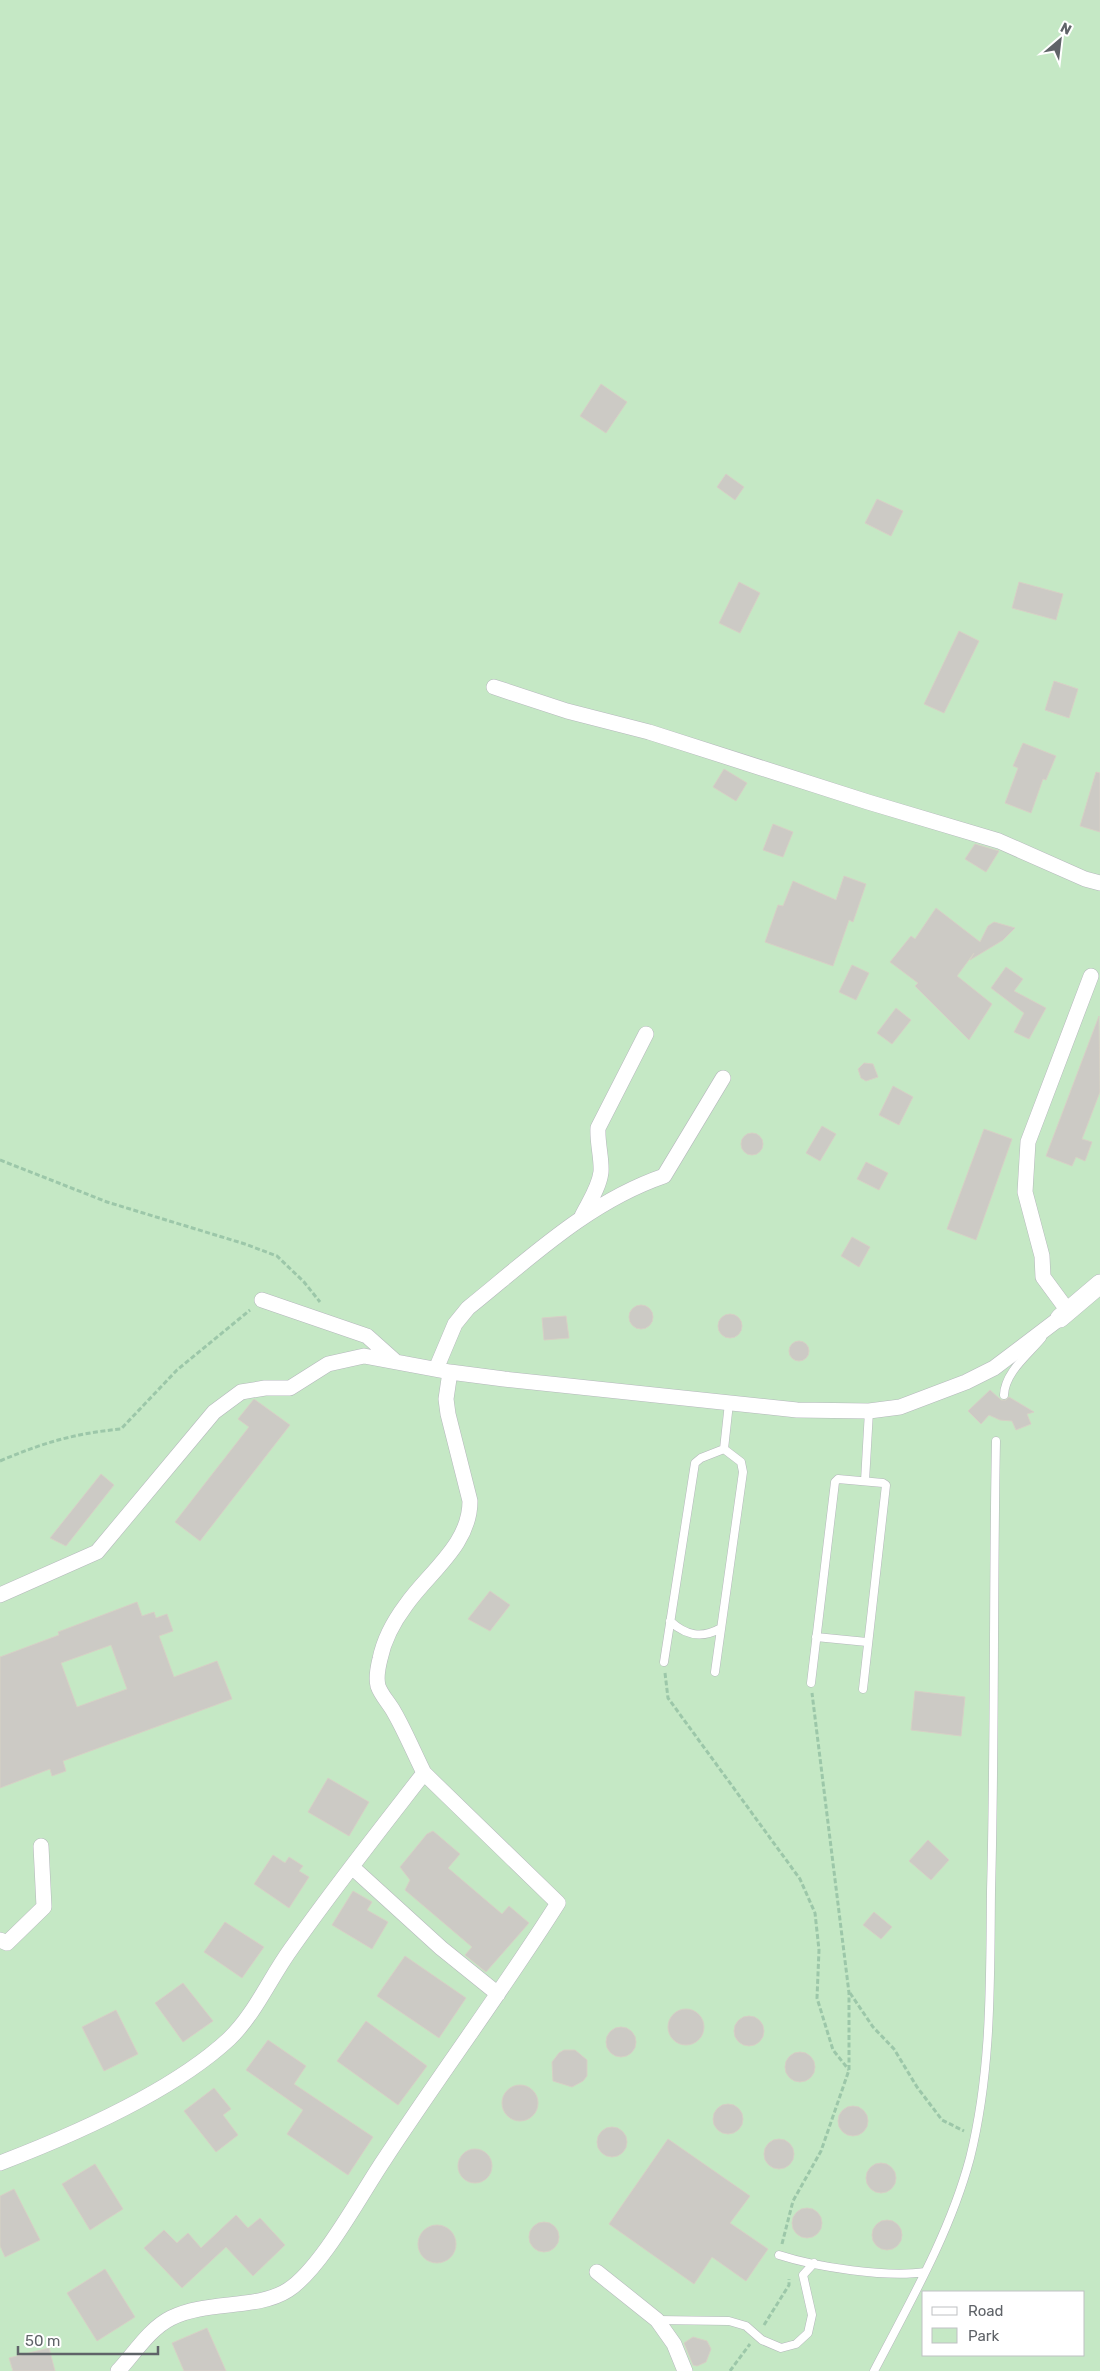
<svg xmlns="http://www.w3.org/2000/svg" width="1100" height="2371" font-family="Rubik,sans-serif">
<rect width="100%" height="100%" fill="#f1efe8"/>
<path fill="#c5e8c5" fill-rule="evenodd" d="M0 0H1100V2371H0ZM924 2292H1084V2355H924Z"/>
<path fill="#cccac5" stroke="#d6d1c6" fill-rule="evenodd" d="M601 384 627 402 606 433 580 416Z
M726 474 744 487 735 500 717 487Z
M877 499 903 511 891 536 865 523Z
M739 582 760 593 740 633 719 623Z
M1019 582 1063 594 1056 620 1012 608Z
M959 631 979 641 944 713 924 704Z
M1054 681 1078 689 1069 718 1045 710Z
M1023 743 1056 756 1046 780 1043 779 1031 813 1005 803 1018 768 1013 766Z
M724 769 747 783 736 801 713 787Z
M1096 772 1100 773V832L1080 826Z
M773 824 793 832 783 857 763 850Z
M975 844 999 851 986 872 965 859Z
M844 876 866 884 853 922 849 920 833 966 765 942 778 905 783 906 793 881 836 900Z
M936 908 980 942 988 926 994 922 1015 928 1003 940 970 960 974 953 957 976 992 1004 969 1040 915 986 918 983 890 962 911 936 915 939Z
M852 965 869 973 856 1000 839 992Z
M1006 967 1023 979 1014 991 1046 1008 1029 1039 1014 1032 1024 1013 991 988Z
M896 1008 911 1020 892 1044 877 1033Z
M1099 1016 1100 1092 1082 1139 1092 1142 1085 1161 1076 1157 1072 1166 1046 1156Z
M864 1063 873 1064 878 1077 866 1081 861 1078 858 1069Z
M893 1086 913 1097 899 1125 879 1115Z
M822 1126 836 1134 820 1161 806 1153Z
M984 1129 1012 1139 976 1240 947 1229Z
M741 1144a11 11 0 1 1 22 0a11 11 0 1 1-22 0Z
M866 1162 888 1173 879 1190 857 1179Z
M852 1237 870 1247 859 1267 841 1256Z
M629 1317a12 12 0 1 1 24 0a12 12 0 1 1-24 0Z
M718 1326a12 12 0 1 1 24 0a12 12 0 1 1-24 0Z
M566 1316 569 1338 544 1340 542 1318Z
M789 1351a10 10 0 1 1 20 0a10 10 0 1 1-20 0Z
M990 1390 1001 1400H1006L1009 1397 1034 1412 1027 1414 1031 1424 1016 1430 1012 1421 1000 1420 989 1415 981 1424 968 1411Z
M254 1399 290 1425 200 1541 175 1522 249 1427 238 1419Z
M101 1474 114 1485 66 1546 50 1538Z
M490 1591 510 1605 490 1631 468 1619Z
M137 1602 142 1616 154 1612 156 1618 167 1614 173 1631 159 1636 174 1677 217 1661 232 1699 63 1761 66 1771 52 1776 50 1769 0 1788V1657L59 1635 58 1632ZM111 1645 127 1689 77 1707 61 1663Z
M915 1691 965 1697 961 1736 911 1730Z
M328 1778 369 1802 349 1836 308 1812Z
M433 1831 460 1854 448 1868 502 1914 509 1906 529 1923 486 1972 465 1955 472 1947 405 1890 410 1880 400 1867 427 1834Z
M928 1840 949 1860 931 1880 909 1861Z
M273 1855 285 1863 289 1857 303 1866 299 1871 309 1877 289 1908 254 1884Z
M353 1891 372 1902 367 1910 388 1922 372 1949 332 1925Z
M874 1912 892 1927 881 1939 863 1925Z
M225 1922 264 1947 242 1978 204 1952Z
M405 1956 466 1998 439 2038 377 1996Z
M183 1983 213 2021 183 2042 155 2003Z
M668 2027a18 18 0 1 1 36 0a18 18 0 1 1-36 0Z
M116 2010 138 2054 104 2071 82 2027Z
M734 2031a15 15 0 1 1 30 0a15 15 0 1 1-30 0Z
M366 2021 427 2066 398 2105 337 2061Z
M606 2042a15 15 0 1 1 30 0a15 15 0 1 1-30 0Z
M268 2040 306 2066 294 2084 373 2137 348 2175 287 2134 303 2110 246 2070Z
M564 2050H575L587 2060V2076L583 2081 572 2087 553 2081 552 2062 559 2053Z
M785 2067a15 15 0 1 1 30 0a15 15 0 1 1-30 0Z
M502 2103a18 18 0 1 1 36 0a18 18 0 1 1-36 0Z
M214 2088 231 2109 223 2115 238 2135 216 2152 184 2111Z
M713 2119a15 15 0 1 1 30 0a15 15 0 1 1-30 0Z
M838 2121a15 15 0 1 1 30 0a15 15 0 1 1-30 0Z
M597 2142a15 15 0 1 1 30 0a15 15 0 1 1-30 0Z
M668 2139 750 2196 730 2223 768 2249 746 2281 712 2257 694 2284 609 2224Z
M764 2154a15 15 0 1 1 30 0a15 15 0 1 1-30 0Z
M458 2166a17 17 0 1 1 34 0a17 17 0 1 1-34 0Z
M866 2178a15 15 0 1 1 30 0a15 15 0 1 1-30 0Z
M95 2164 123 2209 90 2230 62 2184Z
M14 2189 40 2240 5 2257 0 2246V2196Z
M792 2223a15 15 0 1 1 30 0a15 15 0 1 1-30 0Z
M236 2215 248 2228 260 2218 285 2245 253 2276 226 2247 182 2288 144 2248 164 2230 177 2243 188 2233 201 2248Z
M872 2235a15 15 0 1 1 30 0a15 15 0 1 1-30 0Z
M529 2237a15 15 0 1 1 30 0a15 15 0 1 1-30 0Z
M418 2244a19 19 0 1 1 38 0a19 19 0 1 1-38 0Z
M105 2269 135 2317 97 2341 67 2293Z
M207 2328 226 2371H184L172 2343Z
M693 2337 707 2341 711 2349 706 2362 697 2366 693 2365 684 2343Z
M49 2348 55 2371H13L9 2358Z"/>
<g fill="none" stroke-linecap="round" stroke-linejoin="round">
<defs>
<path id="service" d="M1004 1395C1005 1372 1028 1355 1042 1338
M724 1449 729 1403
M865 1481 869 1411
M670 1621C686 1636 702 1639 721 1628
M816 1637 867 1642
M664 1662 695 1463 701 1458 724 1449
M715 1672 743 1472 741 1462 724 1449
M811 1683 835 1482 838 1479 883 1483 886 1485 863 1689
M779 2255C816 2267 887 2278 925 2272
M657 2320 729 2321 746 2326 762 2340 781 2348 796 2344 808 2333 812 2315 803 2275 814 2263
M874 2371C910 2302 950 2233 970 2158 992 2070 990 1980 991 1891 995 1741 993 1591 996 1441"/>
<path id="minor" d="M494 687 567 711 649 732 868 802 999 841 1085 879 1100 883
M582 1216C589 1202 599 1188 601 1172 602 1159 597 1142 598 1128L646 1034
M262 1300 367 1336 395 1361
M1068 1311 1043 1277 1042 1256 1025 1192 1028 1142 1091 976
M436 1369 455 1324 468 1308C529 1259 588 1202 664 1176L723 1078
M0 1595 97 1552 214 1412 241 1392 265 1388H290L328 1364 364 1356 450 1372 504 1379 797 1410 869 1411 900 1407 966 1382 994 1368 1060 1318
M352 1867 441 1948 498 1994
M0 1940 7 1943 44 1907 41 1846
M0 2163C73 2135 172 2092 229 2039 255 2014 270 1978 291 1949 333 1889 379 1831 424 1773 414 1753 405 1731 394 1712 389 1703 381 1695 378 1686 376 1678 378 1667 380 1659 384 1639 394 1621 406 1605 429 1572 470 1545 470 1501L448 1414 446 1399 450 1372
M597 2272 657 2320 674 2344 685 2371
M118 2371C134 2354 149 2329 171 2318 207 2300 257 2310 288 2290 321 2269 361 2194 384 2160 441 2073 503 1990 558 1903L424 1773"/>
<path id="tertiary" d="M1060 1318 1100 1284"/>
</defs>
<use href="#service" stroke="#b5b8bc" stroke-width="9"/>
<use href="#minor" stroke="#b5b8bc" stroke-width="16"/>
<use href="#tertiary" stroke="#b5b8bc" stroke-width="20"/>
<path stroke="#9cc7a9" stroke-width="3" stroke-dasharray="5 2.5" stroke-linecap="butt" d="M0 1160 107 1202 245 1244 277 1256 304 1282 320 1302
M0 1461C42 1443 76 1433 121 1429L177 1370 250 1310
M665 1673 668 1698 800 1879 815 1913 819 1950 817 1998 833 2050 849 2070
M850 1993 873 2027 894 2049 917 2087 942 2120 964 2131
M782 2244 793 2201 821 2151 849 2070V1993L812 1693
M764 2325 789 2285V2279
M730 2371 750 2344"/>
<use href="#service" stroke="#fff" stroke-width="8"/>
<use href="#minor" stroke="#fff" stroke-width="15"/>
<use href="#tertiary" stroke="#fff" stroke-width="19"/>
</g>
<rect x="922" y="2291" width="162" height="65" fill="#ffffff" stroke="#bfc1c3"/>
<rect x="932" y="2307" width="25" height="8" fill="#ffffff" stroke="#bfc1c3"/>
<text x="968" y="2316" font-size="15" fill="#5f6368">Road</text>
<rect x="932" y="2328" width="25" height="15" fill="#c5e8c5" stroke="#bfc1c3"/>
<text x="968" y="2341" font-size="15" fill="#5f6368">Park</text>
<g transform="translate(1060 40) rotate(28)" stroke="#ffffff" stroke-width="4" paint-order="stroke">
<path d="M0-4L9 19L0 12L-9 19Z" fill="#5f6368"/>
<text y="-8" font-size="14" font-weight="bold" text-anchor="middle" fill="#5f6368">N</text>
</g>
<path d="M18 2346v8h140v-8" fill="none" stroke="#5f6368" stroke-width="2.5"/>
<text x="25" y="2346" font-size="15" fill="#5f6368" stroke="#ffffff" stroke-width="4" paint-order="stroke">50 m</text>
</svg>
